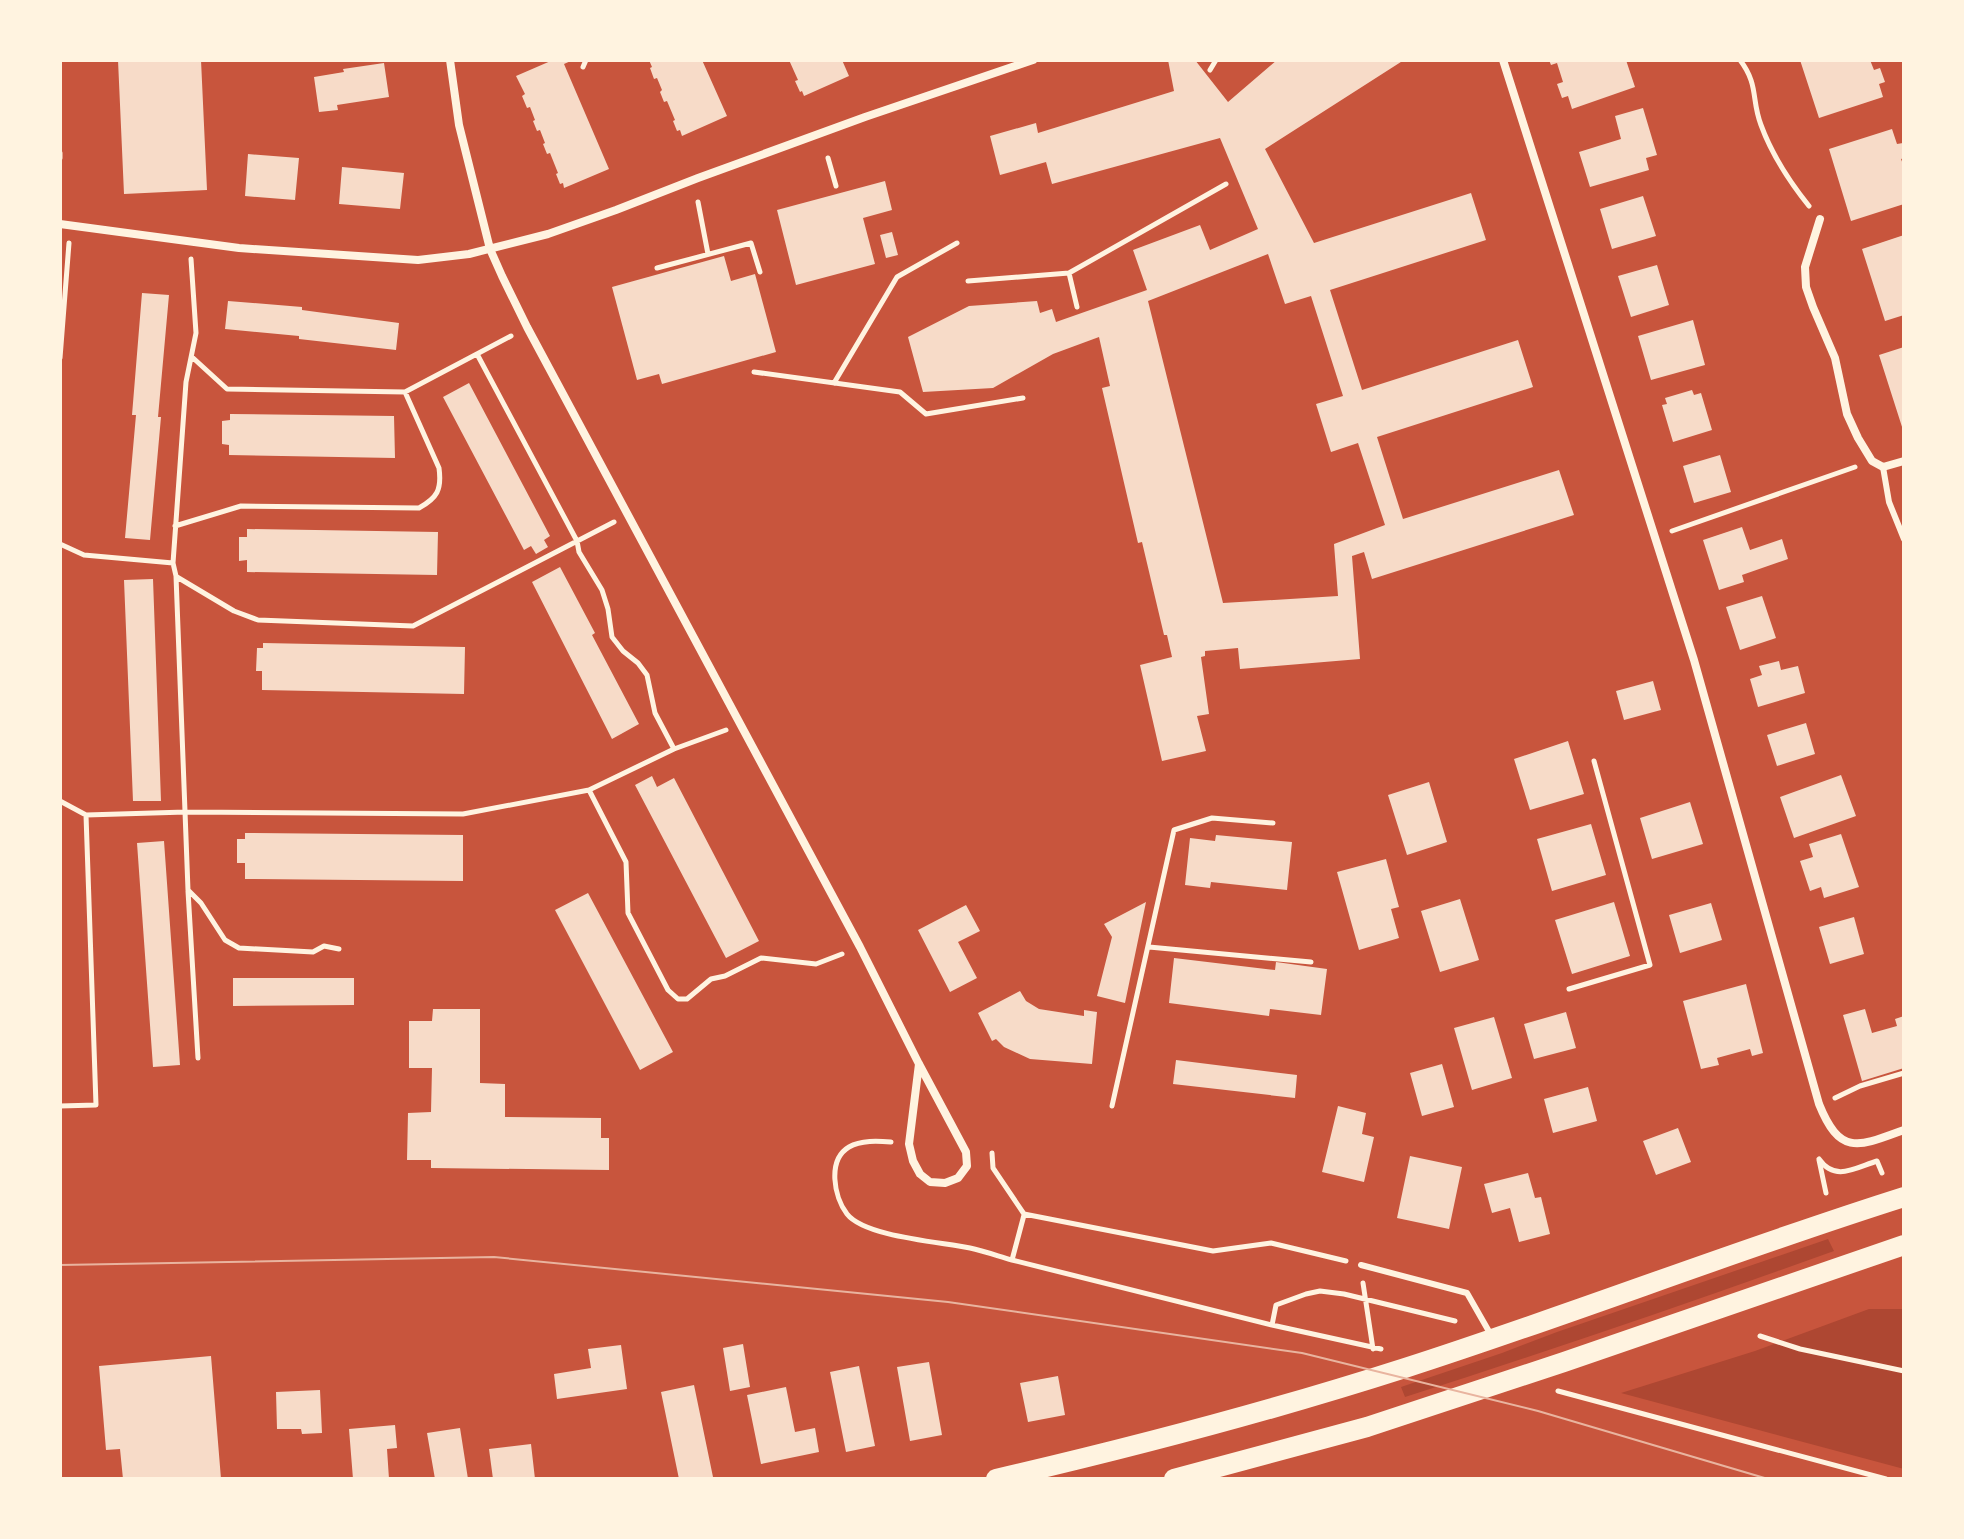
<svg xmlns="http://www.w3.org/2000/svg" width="1964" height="1539" font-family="Ubuntu,sans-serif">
<rect width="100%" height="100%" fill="#c8553d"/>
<path fill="#ae4732" d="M1828 1239 1834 1251C1692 1302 1549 1351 1405 1397L1401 1387 1502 1353 1557 1332Z
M1869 1309H1904V1469L1621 1393 1755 1351Z"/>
<path fill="#f7dbc8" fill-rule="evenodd" d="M118 60H201L207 190 124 194Z
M553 60H573L564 64 609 169 564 188 563 183 560 184 556 174 558 173 550 153 547 154 543 144 545 143 540 130 537 131 533 121 535 120 530 107 527 108 522 96 525 94 516 76Z
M649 60H702L727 116 682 136 680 130 677 131 673 121 675 120 667 101 664 102 660 92 662 90 657 78 654 79 650 68 652 67Z
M789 60H842L849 76 804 96 802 91 800 92 795 81 798 80Z
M1168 60H1195L1228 102 1277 60H1290L1292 62 1296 60H1404L1265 149 1314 243 1471 193 1486 240 1330 290 1362 390 1518 340 1533 387 1377 437 1403 519 1559 470 1574 515 1372 579 1364 552 1352 556 1360 659 1240 669 1238 648 1205 651V656L1201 657 1209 714 1197 716 1206 751 1162 761 1140 665 1172 657 1167 635H1164L1142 542 1138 543 1102 388 1110 386 1099 337 1053 354 993 388 923 392 908 337 969 306 1037 301 1040 313 1052 309 1056 322 1147 290 1133 250 1200 225 1210 250 1258 229 1220 138 1052 184 1046 162 1000 175 990 136 1036 123 1038 133 1174 91ZM1268 254 1285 304 1311 296 1343 396 1316 404 1331 452 1358 443 1385 525 1334 544 1338 596 1223 603 1148 301Z
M1549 60H1626L1635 87 1572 109 1568 96 1562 98 1557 84 1563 82 1557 63 1551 65Z
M1800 60H1870L1874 70 1880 68 1885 82 1879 84 1883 97 1819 118Z
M384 63 389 97 337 105 338 110 319 112 314 77 344 72 343 69Z
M1643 108 1657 155 1646 158 1649 170 1590 187 1579 152 1621 139 1615 116Z
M1892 129 1897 144 1903 143 1904 145V158L1901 159 1904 167V204L1851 221 1829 149Z
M248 154 299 158 295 200 245 196Z
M342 167 404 173 400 209 339 204Z
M885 181 892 210 863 218 875 264 796 285 777 210Z
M1643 196 1656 236 1612 249 1600 209Z
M892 232 898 255 886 258 880 235Z
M1904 235V315L1885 321 1862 249Z
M724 256 731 281 755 274 776 352 662 384 659 374 637 380 612 287Z
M1657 265 1669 305 1631 317 1618 276Z
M142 293 169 295 158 417H161L150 540 125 538 136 415H132Z
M228 301 302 307V310L399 323 396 350 299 339V336L225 329Z
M1693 320 1705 365 1651 380 1638 336Z
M1904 347V430H1903L1879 355Z
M469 383 550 536 544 540 548 547 536 554 531 546 524 550 443 397Z
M1692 390 1694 395 1701 393 1712 430 1673 442 1662 405 1667 404 1665 398Z
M230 414 394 416 395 458 229 455V445L222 444V421L230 420Z
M1720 455 1731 492 1694 503 1683 466Z
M1742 527 1750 550 1782 539 1788 559 1742 575 1744 582 1719 590 1703 540Z
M247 529 438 532 437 575 247 572V560L239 561V537H247Z
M560 567 595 633 592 635 639 724 612 739 532 582Z
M153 579 161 801H133L124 580Z
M1762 596 1776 638 1740 650 1726 607Z
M263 643 465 647 464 694 262 690V671H256L257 648H263Z
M1779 661 1781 670 1798 666 1805 693 1758 707 1750 679 1762 675 1759 666Z
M1653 681 1661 710 1624 720 1616 691Z
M1806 723 1815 754 1777 766 1767 735Z
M1568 741 1584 794 1530 810 1514 759Z
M1841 775 1856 816 1794 838 1780 797Z
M652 776 657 787 674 778 759 941 726 958 635 785Z
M1429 782 1447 842 1407 855 1388 795Z
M1690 802 1703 844 1652 859 1640 818Z
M1591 824 1606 875 1552 891 1537 839Z
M245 833 463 835V881L245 879V863H237V839H245Z
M1841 834 1859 887 1824 898 1821 887 1810 891 1800 861 1813 857 1809 844Z
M1216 835 1292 842 1287 890 1211 882 1210 888 1185 885 1190 838 1215 841Z
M164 841 180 1065 153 1067 137 843Z
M1386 859 1399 907 1391 909 1399 938 1359 950 1337 872Z
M588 893 673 1052 640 1070 555 910Z
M1460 899 1479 960 1440 972 1421 911Z
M1146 902 1125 1003 1097 996 1112 937 1104 924Z
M1614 902 1630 956 1572 974 1555 920Z
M1711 903 1722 940 1680 953 1669 915Z
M966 905 980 931 958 942 977 978 950 992 918 930Z
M1854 917 1864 954 1830 964 1819 927Z
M1174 958 1275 970 1276 962 1327 969 1321 1015 1270 1009 1269 1016 1169 1003Z
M233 978H354V1005L233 1006Z
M1746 984 1763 1053 1752 1056 1750 1049 1717 1058 1719 1065 1701 1069 1683 1001Z
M1020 991 1026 1001 1039 1009 1084 1016V1010L1097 1012 1092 1064 1030 1059 1004 1047 996 1039 992 1041 978 1013Z
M433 1009H480V1083L505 1084V1117L601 1118V1138H609V1170L431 1168V1160H407L408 1113 431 1112 432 1068H409V1021H432Z
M1865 1009 1872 1033 1897 1026 1895 1019 1904 1016V1068L1862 1081 1843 1015Z
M1566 1012 1576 1048 1534 1059 1524 1024Z
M1494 1017 1512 1078 1472 1090 1454 1028Z
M1176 1060 1297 1075 1295 1098 1173 1084Z
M1442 1064 1454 1107 1422 1116 1410 1073Z
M1588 1087 1597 1121 1553 1133 1544 1099Z
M1338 1106 1366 1113 1362 1134 1374 1137 1364 1182 1322 1172Z
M1678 1128 1691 1162 1656 1175 1643 1141Z
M1410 1156 1462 1167 1449 1229 1397 1218Z
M1528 1173 1535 1198 1541 1197 1550 1234 1519 1242 1510 1208 1492 1213 1484 1184Z
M743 1344 750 1387 730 1391 723 1348Z
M621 1345 627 1389 557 1399 554 1374 591 1368 588 1349Z
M211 1356 221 1479H123L120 1449 106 1450 99 1366Z
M929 1362 942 1435 910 1441 897 1367Z
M859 1366 875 1446 846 1452 830 1372Z
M1058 1376 1065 1415 1028 1422 1020 1383Z
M694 1385 713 1477 702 1479H679L661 1392Z
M786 1387 795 1432 815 1428 819 1452 761 1464 747 1395Z
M320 1390 322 1433 302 1434 301 1429H277L276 1392Z
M395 1425 397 1448 387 1449 389 1479H353L349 1429Z
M460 1428 468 1479H435L427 1433Z
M531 1444 535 1479H493L489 1449Z"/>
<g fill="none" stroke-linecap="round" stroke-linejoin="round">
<path stroke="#fff3e0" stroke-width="5" d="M1740 60C1759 85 1751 99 1761 125 1772 155 1789 181 1809 206
M583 67 586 60
M1210 70 1216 60
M60 153V158
M828 158 836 186
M698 202 708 254
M191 259 196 333 186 382 173 563 176 576 188 890 201 903 225 940 239 948 313 952 324 946 339 949
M657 268 751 243 760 272
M1069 273 1077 307
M968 281 1069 273 1226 184
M477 354 577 541 579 552 602 590 608 609 612 637 623 651 638 663 647 675 655 713 674 749
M192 357 227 389 405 392 511 336
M60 358 69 243
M754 372 900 392 926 414 1023 398
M834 383 897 277 957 243
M175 526 241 506 419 508C437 498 442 490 439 468L405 392
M1672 531 1855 467
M60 544 84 555 173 563
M177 577 234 611 258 620 413 626 614 522
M589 790 626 862 628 913 668 990 678 999H687L711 979 725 976 761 958 816 964 842 954
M60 801 86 815 186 812 463 814 589 790 674 749 726 730
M188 891 198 1058
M1149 947 1311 962
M1569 989 1650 965 1594 761
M1835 1098 1860 1086 1904 1073
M60 1106 96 1105 86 815
M1112 1106 1174 830 1212 818 1273 823
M891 1142C878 1141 861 1140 849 1147 827 1160 834 1197 847 1214 865 1237 941 1242 970 1248 984 1251 998 1256 1012 1260L1272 1325 1381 1349
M992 1153 993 1168 1024 1214 1213 1251 1271 1243 1346 1261
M1819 1159C1835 1182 1855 1168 1877 1161L1882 1173
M1819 1160 1826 1193
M1012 1260 1024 1215
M1363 1283 1373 1349
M1272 1325 1276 1305 1306 1294 1320 1291 1344 1294 1455 1321
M1760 1336 1800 1349 1904 1371
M1558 1391 1886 1479"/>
<path stroke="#fff3e0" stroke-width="6" d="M1883 467 1889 502 1904 539
M1361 1265 1467 1293 1491 1335"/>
<path stroke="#fff3e0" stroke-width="8" d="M450 60 459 125 490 249 502 276 527 327 860 947 919 1064 966 1152 967 1166 958 1178 945 1183 930 1182 920 1174 913 1161 909 1144 919 1064
M1503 60 1694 660 1819 1104C1840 1156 1858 1147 1904 1130
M1820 219 1805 267 1806 287 1813 307 1835 358 1847 414 1858 438 1872 461 1883 467 1904 461
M60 224 239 248 418 260 469 254 548 234 616 210 698 178 865 117 1033 60"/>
<path stroke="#fff3e0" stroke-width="20" d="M996 1479C1134 1447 1271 1411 1405 1368 1573 1314 1736 1250 1904 1197
M1174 1479 1367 1427 1564 1362 1904 1245"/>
<path stroke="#e9b49f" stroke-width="2" d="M60 1265 494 1257 948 1302 1302 1353 1538 1411 1768 1479"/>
</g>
<rect width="1964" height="1539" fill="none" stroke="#fff3e0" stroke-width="124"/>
</svg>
